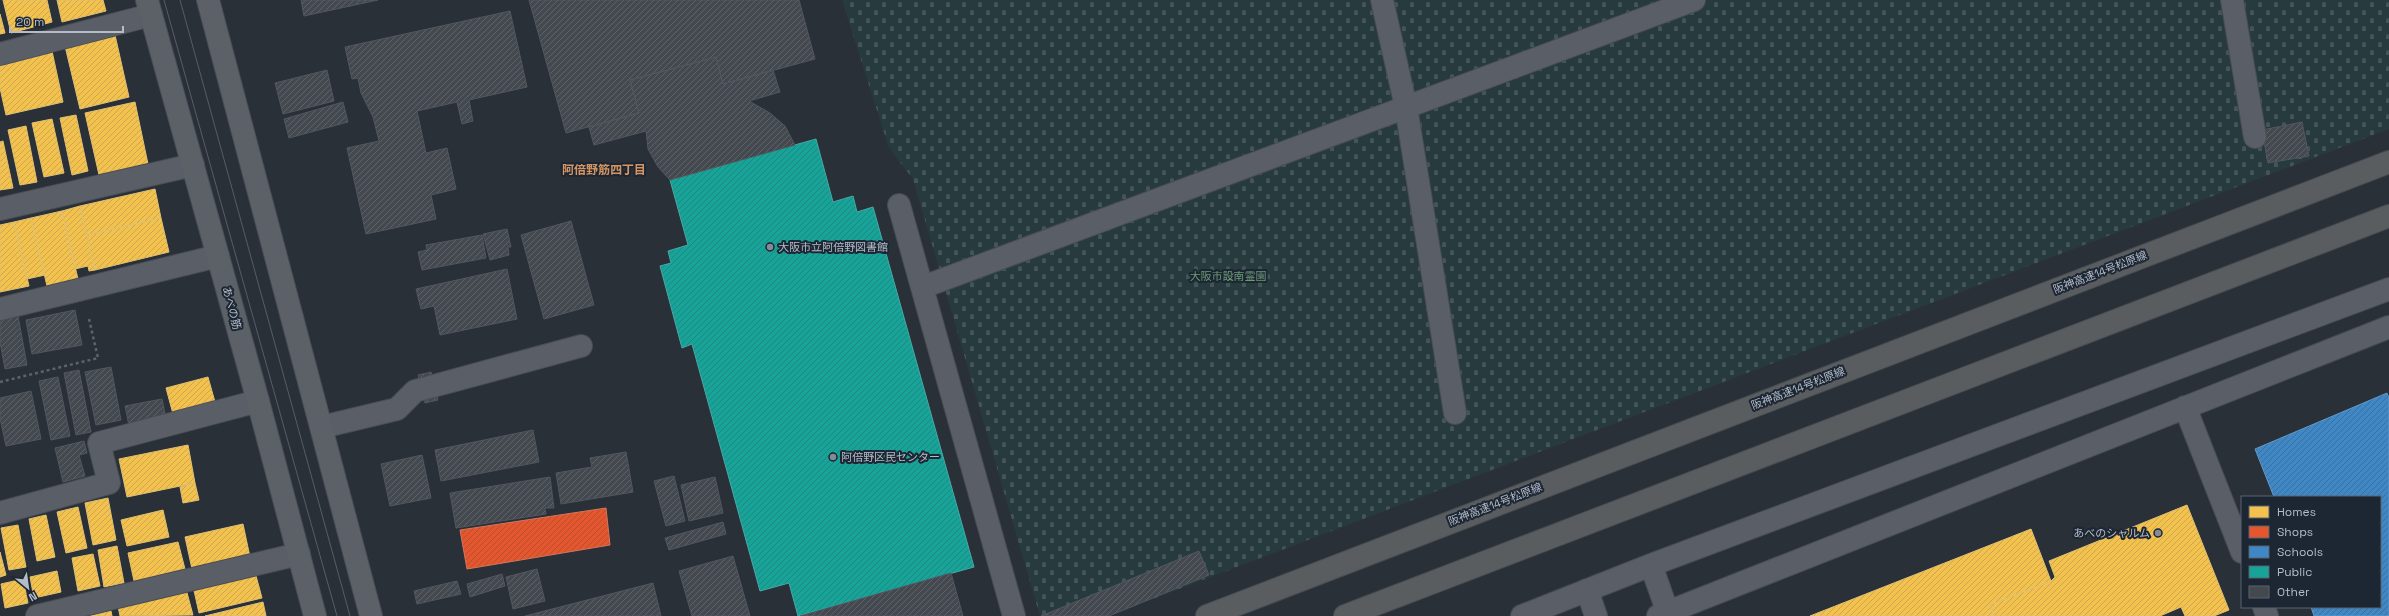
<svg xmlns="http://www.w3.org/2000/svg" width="2389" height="616" font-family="'Space Grotesk','Noto Sans JP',sans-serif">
<defs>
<pattern id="cemetery-stones" width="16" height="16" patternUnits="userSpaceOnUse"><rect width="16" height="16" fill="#273a3e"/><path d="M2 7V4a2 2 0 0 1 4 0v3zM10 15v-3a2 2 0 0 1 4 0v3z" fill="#445559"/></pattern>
<pattern id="homes-hatch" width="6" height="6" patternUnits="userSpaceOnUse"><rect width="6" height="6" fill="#f2c14e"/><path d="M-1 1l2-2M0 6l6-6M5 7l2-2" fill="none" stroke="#cca64a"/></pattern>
<pattern id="shops-hatch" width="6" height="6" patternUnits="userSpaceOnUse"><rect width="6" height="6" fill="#e4572e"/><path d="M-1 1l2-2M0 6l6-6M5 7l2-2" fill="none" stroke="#b84f32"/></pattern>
<pattern id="schools-hatch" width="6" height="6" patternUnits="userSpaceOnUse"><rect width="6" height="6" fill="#3f88c5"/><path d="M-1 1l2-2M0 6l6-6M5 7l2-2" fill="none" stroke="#3c709c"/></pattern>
<pattern id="public-hatch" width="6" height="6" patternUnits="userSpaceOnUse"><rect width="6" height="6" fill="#17a398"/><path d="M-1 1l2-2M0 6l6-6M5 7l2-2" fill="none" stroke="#1f8881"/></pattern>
<pattern id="building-hatch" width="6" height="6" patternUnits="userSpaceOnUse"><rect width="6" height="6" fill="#444950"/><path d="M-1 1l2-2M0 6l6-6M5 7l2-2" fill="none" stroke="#5d6168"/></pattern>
</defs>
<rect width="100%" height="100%" fill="#2a3038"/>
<path fill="url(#cemetery-stones)" d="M842 0H2389V129L1108 616H1040L913 179 889 148Z"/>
<path fill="url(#homes-hatch)" stroke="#dfc073" d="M3 0H47L52 22 11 33Z
M57 0H103L106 11 62 22Z
M0 14 5 33 0 34Z
M115 35 129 97 80 109 65 46Z
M52 51 63 102 6 115 0 88V62Z
M135 102 148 164 99 175 85 113Z
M76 115 88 171 72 175 60 118Z
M52 119 64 173 44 177 32 123Z
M26 126 37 182 20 185 8 130Z
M3 141 13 188 0 190V142Z
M155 189 161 218 87 235 80 206Z
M80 206 95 270 89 271 88 266 75 269 62 211Z
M62 211 78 279 47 286 31 218Z
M31 218 45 275 27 279 14 222Z
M161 218 169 252 95 270 87 235Z
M14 222 29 286 0 292V225Z
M208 377 215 402 173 414 166 388Z
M188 445 195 483 127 497 119 459Z
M195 483 199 500 183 503 180 487Z
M108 498 116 540 93 545 85 503Z
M2187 505 2229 610 2214 616H2185L2181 607 2160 616H1995L1990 605 2051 581 2055 577 2049 561Z
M78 507 87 548 66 553 57 512Z
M163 510 169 537 127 546 121 520Z
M46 515 55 557 37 561 29 519Z
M243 524 250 557 192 569 185 537Z
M18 525 26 567 9 570 1 528Z
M2031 529 2051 581 1990 605 1995 616H1810Z
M178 542 185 569 134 581 128 553Z
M117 546 124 583 104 587 98 550Z
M0 552 6 575 0 577Z
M93 554 100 586 78 591 72 558Z
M57 571 61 592 34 598 30 577Z
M255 572 262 598 199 613 193 586Z
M23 579 28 603 5 608 1 584Z
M186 589 193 615 120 616 118 606Z
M263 602 266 616H205Z
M111 611 112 616H90Z"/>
<path fill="url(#shops-hatch)" stroke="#d6755c" d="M606 508 610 545 467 569 460 530Z"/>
<path fill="url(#schools-hatch)" stroke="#6298c6" d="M2387 393 2389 398V616H2314L2311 607H2380V497H2274L2255 449Z"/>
<path fill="url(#public-hatch)" stroke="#46aaa7" d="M816 139 833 202 853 196 857 212 873 207 974 567 798 616 789 583 760 591 692 344 682 348 660 266 671 263 668 251 688 245 670 180Z"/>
<path fill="url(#building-hatch)" stroke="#52575f" d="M301 0H378L304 16Z
M529 0H799L815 59 723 84 716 57 630 80 639 113 566 133Z
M510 11 527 87 469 100 473 121 462 124 457 102 417 111 426 153 447 148 456 189 431 195 436 219 366 234 347 148 379 141 373 117 361 93 358 78 352 79 345 47Z
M716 57 723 84 773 70 780 92 749 101 770 113 785 126 795 145 670 180 658 167 648 149 646 131 594 145 589 127 639 113 630 80Z
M327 70 334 101 283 114 275 83Z
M343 102 348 122 289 138 284 119Z
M2302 122 2309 156 2268 163 2262 130Z
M571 221 594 305 544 319 521 235Z
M507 229 511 247H508L509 255 490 260 483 234Z
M482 235 486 258 422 270 418 252 427 250 426 245Z
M507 269 517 319 440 335 434 306 421 309 416 289Z
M75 310 82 345 32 354 26 320Z
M18 316 27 365 5 369 0 342V320Z
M111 367 121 420 96 425 85 372Z
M79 370 91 432 76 435 64 373Z
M431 372 438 400 425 403 418 375Z
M58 377 70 436 51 440 39 381Z
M31 391 41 439 6 446 0 418V398Z
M162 399 166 418 129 426 125 406Z
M533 430 539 462 441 481 435 450Z
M84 441 87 453 79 455 85 476 63 482 55 448Z
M626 452 633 492 561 504 556 473 592 467 590 458Z
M422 455 431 498 390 506 381 464Z
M674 476 685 521 666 526 654 481Z
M550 477 554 508H545L546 514 456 528 450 493Z
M715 477 723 513 689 521 681 485Z
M723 522 726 534 669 550 665 538Z
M1199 551 1209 575 1109 616H1041Z
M733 556 750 616H692L679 571Z
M537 569 545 601 513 609 506 577Z
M951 573 963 616H800Z
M502 574 505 586 470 597 467 584Z
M457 581 461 594 417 604 414 591Z
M653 583 661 616H525Z"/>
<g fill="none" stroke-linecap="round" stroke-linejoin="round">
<defs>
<path id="minor" d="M1382 0 1406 107 1455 413
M2232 0 2255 137
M0 54 151 15
M899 205 1014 616
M0 209 193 165
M923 287 1694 0
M0 309 218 256
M2185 407 2242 552
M322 427 397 409 415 391 581 346
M0 513 109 483 99 443 258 401
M1651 565 1669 616
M1587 590 1596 616
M2264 607 2267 616
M37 616 299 554
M1522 616 1651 565 2389 289
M1658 616 2389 327"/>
<path id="major" d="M147 0 258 401 315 616
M208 0 371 616"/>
<path id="highway" d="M1207 616 2389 162
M1345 616 2389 216"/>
</defs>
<use href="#minor" stroke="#484c53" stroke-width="24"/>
<use href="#major" stroke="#484c55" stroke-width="24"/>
<use href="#highway" stroke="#474c53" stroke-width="24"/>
<path stroke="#5d636a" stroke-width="2.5" stroke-dasharray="3 3" stroke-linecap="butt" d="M0 382 98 358 89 319"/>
<use href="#minor" stroke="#5a5e66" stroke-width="22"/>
<use href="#major" stroke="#5c6168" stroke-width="22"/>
<use href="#highway" stroke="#5a5d60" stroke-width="22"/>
<path stroke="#595d64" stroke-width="1" d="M164 0 337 616
M180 0 350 616"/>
</g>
<g fill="#848b96" stroke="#1d2633" stroke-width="1.5">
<circle cx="770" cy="247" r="4"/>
<circle cx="833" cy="457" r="4"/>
<circle cx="2158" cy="533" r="4"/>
</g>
<g text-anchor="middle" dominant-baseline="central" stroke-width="4" stroke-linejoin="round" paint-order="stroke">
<g font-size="11" fill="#b4bcc9" stroke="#1d2633" text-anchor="start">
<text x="778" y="247">大阪市立阿倍野図書館</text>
<text x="841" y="457">阿倍野区民センター</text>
<text x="2150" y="533" text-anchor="end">あべのシャルム</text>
</g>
<g font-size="11" fill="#b4bcc9" stroke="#1d2633">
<text transform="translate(2100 272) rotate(-21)">阪神高速14号松原線</text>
<text transform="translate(232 308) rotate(75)">あべの筋</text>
<text transform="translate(1798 388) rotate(-21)">阪神高速14号松原線</text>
<text transform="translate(1495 504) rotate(-21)">阪神高速14号松原線</text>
</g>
<g font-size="11" fill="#6b9a76" stroke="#1d2633">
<text x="1228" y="276">大阪市設南霊園</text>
</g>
<g font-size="12" font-weight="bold" fill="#d59563" stroke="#1d2633">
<text x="604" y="170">阿倍野筋四丁目</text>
</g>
</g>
<rect x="2241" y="496" width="140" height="112" fill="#1d2633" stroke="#59626f"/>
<rect x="2249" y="506" width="20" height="12" fill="#f2c14e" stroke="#59626f"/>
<text x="2277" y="516" font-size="12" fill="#b4bcc9">Homes</text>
<rect x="2249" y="526" width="20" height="12" fill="#e4572e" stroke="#59626f"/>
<text x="2277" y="536" font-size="12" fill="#b4bcc9">Shops</text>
<rect x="2249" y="546" width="20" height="12" fill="#3f88c5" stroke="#59626f"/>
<text x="2277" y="556" font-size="12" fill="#b4bcc9">Schools</text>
<rect x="2249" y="566" width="20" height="12" fill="#17a398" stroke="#59626f"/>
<text x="2277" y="576" font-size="12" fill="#b4bcc9">Public</text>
<rect x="2249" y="586" width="20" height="12" fill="#444950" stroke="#59626f"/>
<text x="2277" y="596" font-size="12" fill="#b4bcc9">Other</text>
<g transform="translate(28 588) rotate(151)" stroke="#1d2633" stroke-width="3" paint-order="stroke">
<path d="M0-3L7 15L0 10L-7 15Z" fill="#b4bcc9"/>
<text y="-6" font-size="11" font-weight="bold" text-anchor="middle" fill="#b4bcc9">N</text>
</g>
<path d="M10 26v6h113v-6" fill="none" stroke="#b4bcc9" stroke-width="2"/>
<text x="16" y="26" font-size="12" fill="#b4bcc9" stroke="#1d2633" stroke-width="3" paint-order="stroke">20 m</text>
</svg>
